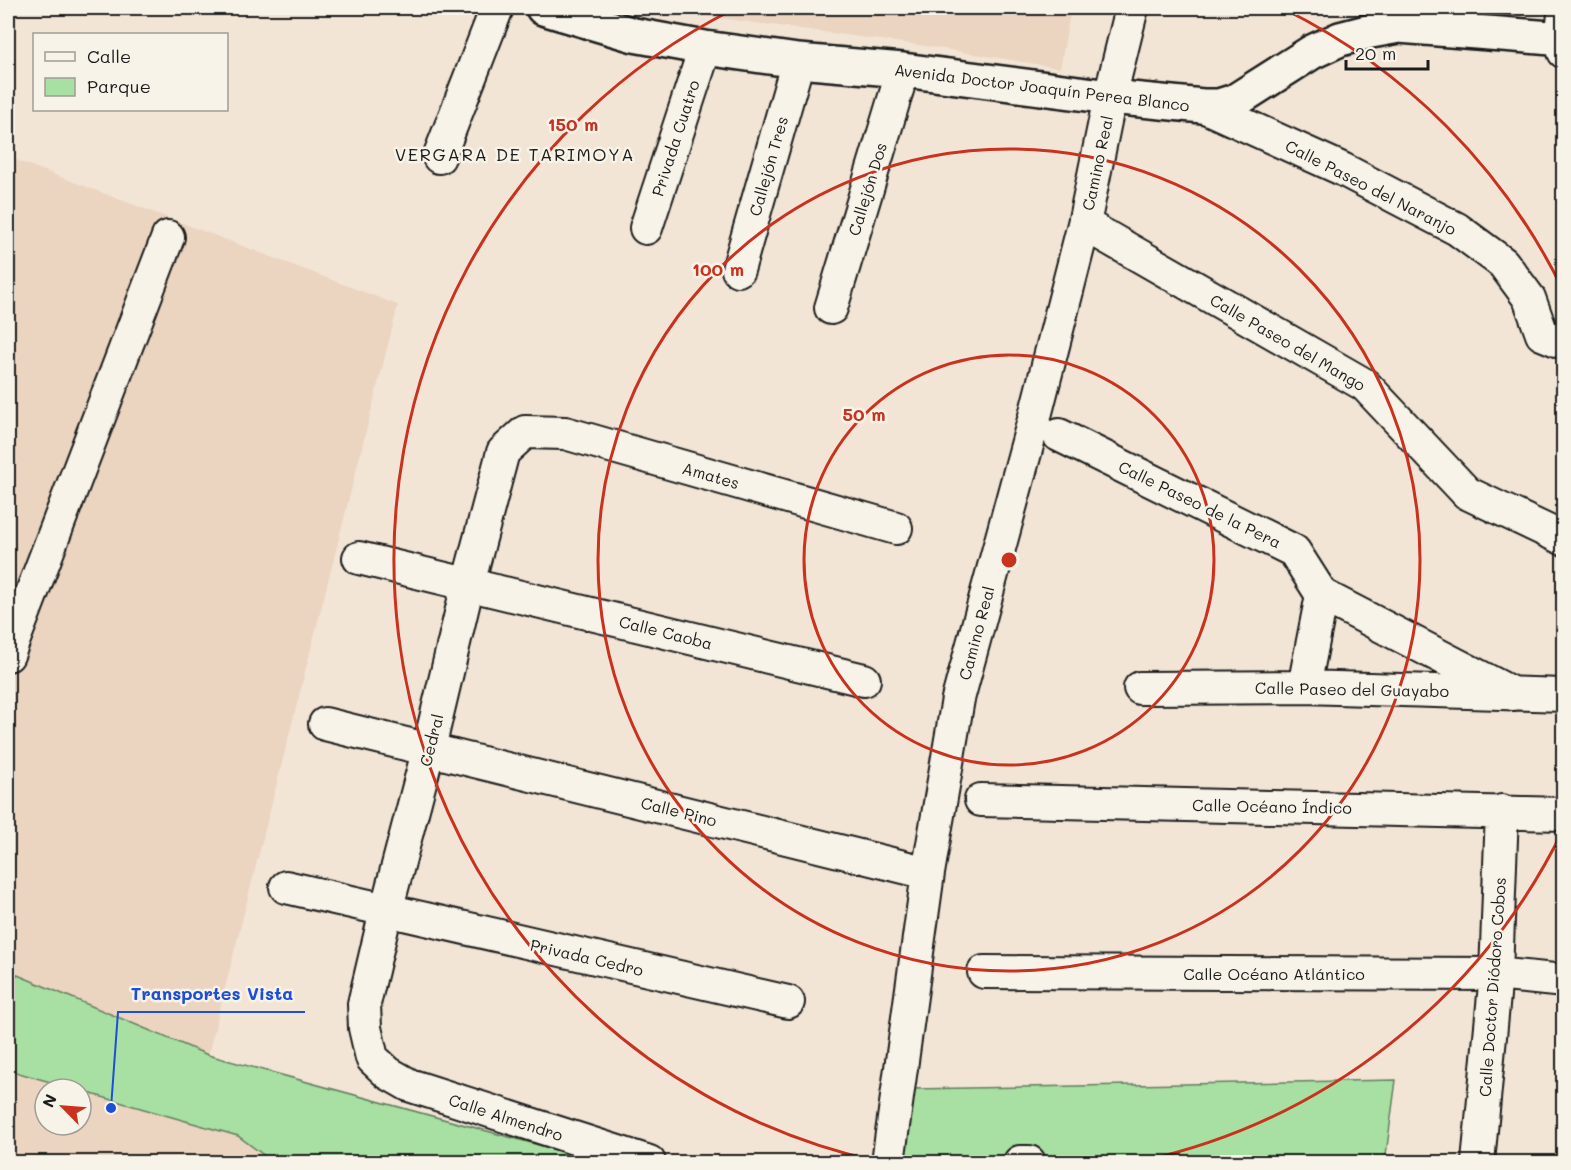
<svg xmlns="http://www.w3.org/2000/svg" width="1571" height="1170" font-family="Mali,sans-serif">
<rect width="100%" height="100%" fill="#f2e5d6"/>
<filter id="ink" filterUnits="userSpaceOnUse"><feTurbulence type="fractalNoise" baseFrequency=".0167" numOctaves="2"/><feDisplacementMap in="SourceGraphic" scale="12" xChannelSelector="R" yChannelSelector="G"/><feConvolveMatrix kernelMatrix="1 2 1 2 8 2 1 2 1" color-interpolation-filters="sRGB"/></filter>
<g filter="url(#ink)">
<path fill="#ebd4c0" d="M647 8H1071L1060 68 926 46Z
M8 157 398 305 208 1055 8 971Z
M8 1070 75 1089H45V1125H81V1091L238 1136 273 1162H8Z"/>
<path fill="#a8dfa2" stroke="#627e5f" stroke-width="1.5" d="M8 971 208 1055 601 1162H273L238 1136 81 1091V1089H75L8 1070Z
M1396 1080 1385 1162H899L913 1089Z"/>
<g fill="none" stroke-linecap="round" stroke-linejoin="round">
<defs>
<path id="minor" d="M1564 15 1561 38 1564 52
M1203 106 1342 169 1457 229 1503 263 1529 298 1542 334 1564 343
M439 157 497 8
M1084 224 1365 385 1467 493 1564 539
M646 228 705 48
M738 270 798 61
M831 308 903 70
M1059 435 1294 551 1322 595 1513 694
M359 558 864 680
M8 655 168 237
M1304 687 1322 595
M1140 688 1304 687 1564 695
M325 724 928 873
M981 800 1564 814
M286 887 788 1002
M984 972 1496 974 1564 981
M649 1162 409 1085 388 1073 372 1058 365 1028 364 1004 386 911 429 748 468 584 503 452 525 432 565 433 896 528
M888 1162 928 873 958 699 1035 416 1084 224 1110 97 1132 8
M1020 1162H1029
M1478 1162 1496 974 1502 811"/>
<path id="major" d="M543 8 634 35 705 48 798 61 903 70 1110 97 1203 106H1219L1235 101 1312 52 1340 39 1371 31 1399 26 1564 39"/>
</defs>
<use href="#minor" stroke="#1c1c1c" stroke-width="36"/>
<use href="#major" stroke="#1c1c1c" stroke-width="38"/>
<use href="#minor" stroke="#f7f3e8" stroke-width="32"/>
<use href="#major" stroke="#f7f3e8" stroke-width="33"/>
</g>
</g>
<g fill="none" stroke="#c8321e" stroke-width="3">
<circle cx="1009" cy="560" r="205"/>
<circle cx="1009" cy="560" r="411"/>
<path d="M1563 830A616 616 0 0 1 1142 1161M876 1161A616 616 0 0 1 734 9M1284 9A616 616 0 0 1 1563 290"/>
</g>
<g text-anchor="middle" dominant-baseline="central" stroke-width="5" stroke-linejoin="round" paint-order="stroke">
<g font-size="16" fill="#1c1c1c" stroke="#f7f3e8">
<text transform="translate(1042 87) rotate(7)">Avenida Doctor Joaquín Perea Blanco</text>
<text transform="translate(675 138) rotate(-72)">Privada Cuatro</text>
<text transform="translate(1097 163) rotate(-78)">Camino Real</text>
<text transform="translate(768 166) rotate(-74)">Callejón Tres</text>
<text transform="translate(1371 187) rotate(27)">Calle Paseo del Naranjo</text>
<text transform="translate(867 189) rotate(-73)">Callejón Dos</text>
<text transform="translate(1288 342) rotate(30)">Calle Paseo del Mango</text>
<text transform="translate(711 475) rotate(16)">Amates</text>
<text transform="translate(1200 504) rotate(26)">Calle Paseo de la Pera</text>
<text transform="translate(666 632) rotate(14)">Calle Caoba</text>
<text transform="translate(976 633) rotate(-75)">Camino Real</text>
<text transform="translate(1352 689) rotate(1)">Calle Paseo del Guayabo</text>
<text transform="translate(431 740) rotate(-76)">Cedral</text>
<text transform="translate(1272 806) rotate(1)">Calle Océano Índico</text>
<text transform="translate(679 811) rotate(14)">Calle Pino</text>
<text transform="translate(587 957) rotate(13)">Privada Cedro</text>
<text x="1274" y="973">Calle Océano Atlántico</text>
<text transform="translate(1492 987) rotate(-86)">Calle Doctor Diódoro Cobos</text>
<text transform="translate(506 1117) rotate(18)">Calle Almendro</text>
</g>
<g font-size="18" letter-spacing="1.5" fill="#1c1c1c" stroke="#f7f3e8">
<text x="515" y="154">VERGARA DE TARIMOYA</text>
</g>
</g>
<circle cx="1009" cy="560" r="9" fill="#c8321e" stroke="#f7f3e8" stroke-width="3"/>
<g font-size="18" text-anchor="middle" font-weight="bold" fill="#c8321e" stroke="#f7f3e8" stroke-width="5" stroke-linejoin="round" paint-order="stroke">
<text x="573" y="131">150 m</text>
<text x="718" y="276">100 m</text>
<text x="864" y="421">50 m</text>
</g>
<path fill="none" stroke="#1d4ed8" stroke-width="2" d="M111 1108L118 1012H305"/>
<circle fill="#1d4ed8" stroke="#f7f3e8" stroke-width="2" cx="111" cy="1108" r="6"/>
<g font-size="18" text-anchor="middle" font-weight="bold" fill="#1d4ed8" stroke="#f7f3e8" stroke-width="5" stroke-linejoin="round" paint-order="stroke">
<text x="212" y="1000">Transportes Vista</text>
</g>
<rect width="1571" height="1170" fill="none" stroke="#f7f3e8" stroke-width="30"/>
<rect x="15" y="15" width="1541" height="1140" fill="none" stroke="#1c1c1c" stroke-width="2" filter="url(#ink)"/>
<rect x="33" y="33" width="195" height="78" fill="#f7f3e8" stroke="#9f9d96" stroke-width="1.5"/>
<rect x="45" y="52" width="30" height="9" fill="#f7f3e8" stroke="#9f9d96" stroke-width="1.5"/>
<text x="87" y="63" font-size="18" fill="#1c1c1c">Calle</text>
<rect x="45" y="78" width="30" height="18" fill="#a8dfa2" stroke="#9f9d96" stroke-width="1.5"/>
<text x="87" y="93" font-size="18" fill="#1c1c1c">Parque</text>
<g transform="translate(63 1107) rotate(295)"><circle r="28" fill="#f7f3e8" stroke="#9f9d96" stroke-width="1.5"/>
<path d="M0-4.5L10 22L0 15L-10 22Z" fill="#c8321e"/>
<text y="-9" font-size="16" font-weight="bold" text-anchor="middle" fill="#1c1c1c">N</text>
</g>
<path d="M1346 60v9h82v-9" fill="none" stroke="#1c1c1c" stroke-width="3"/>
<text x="1355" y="60" font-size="18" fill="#1c1c1c" stroke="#f7f3e8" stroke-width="4.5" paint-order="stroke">20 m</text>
</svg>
